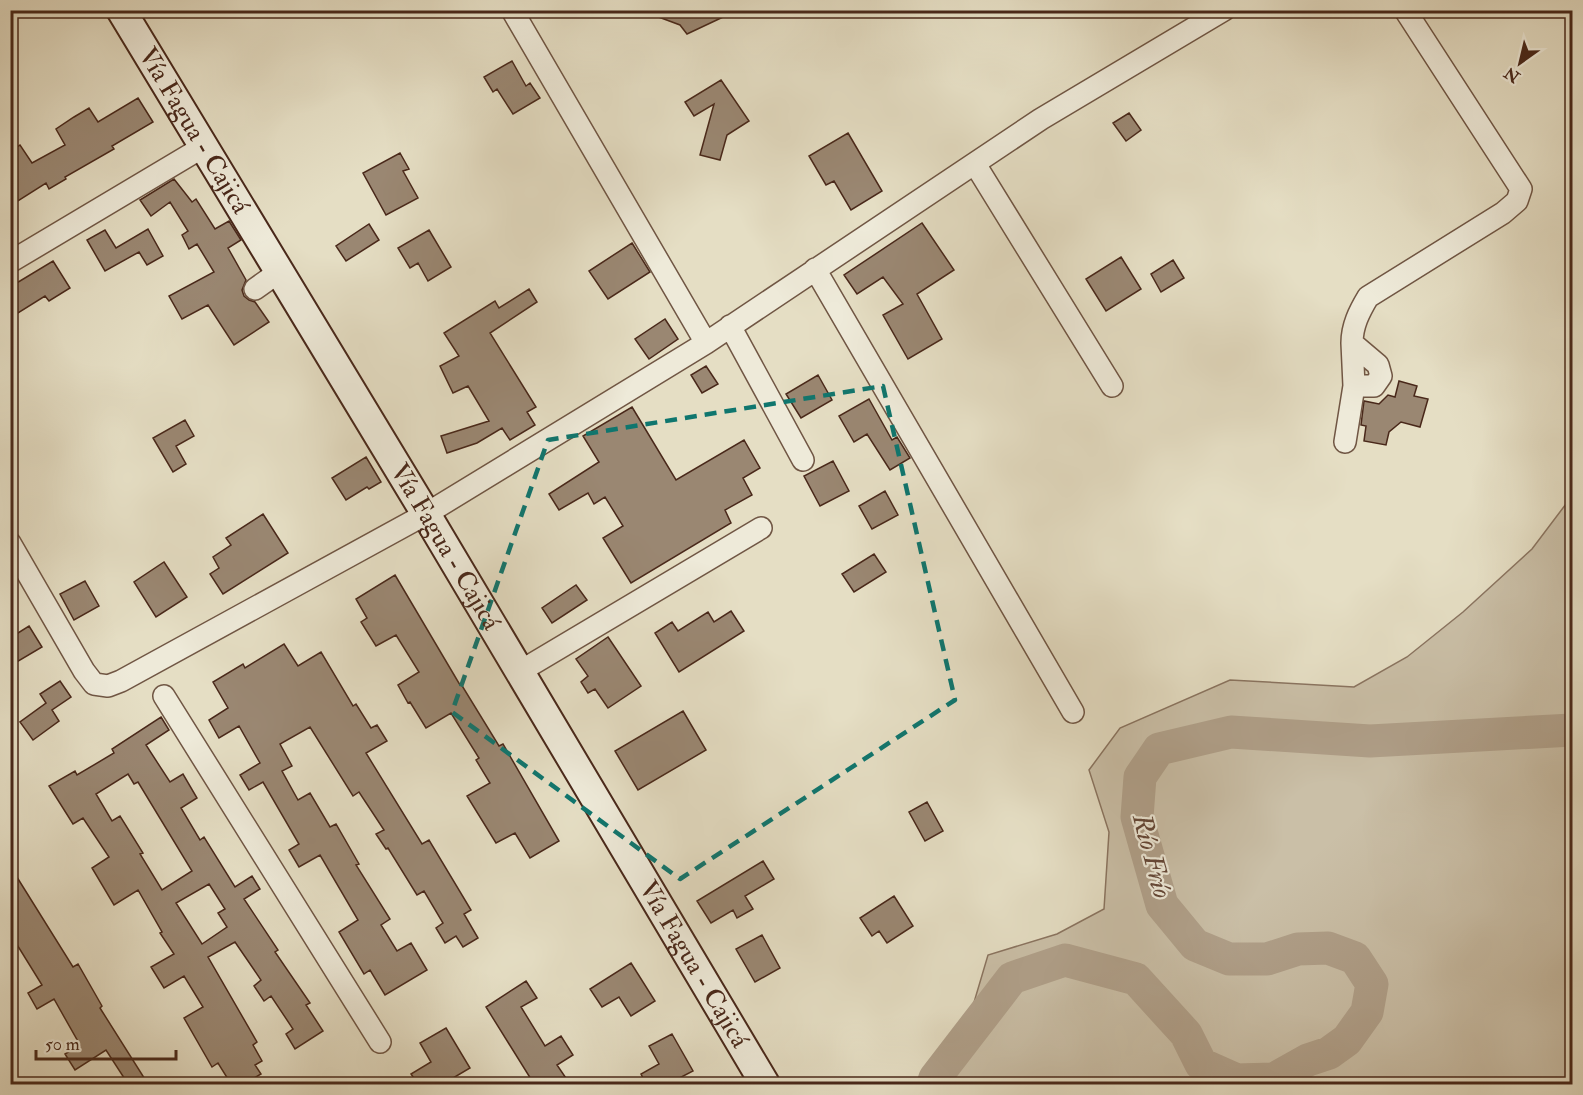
<svg xmlns="http://www.w3.org/2000/svg" width="1583" height="1095" font-family="'IM FELL Double Pica',serif">
<rect width="100%" height="100%" fill="#e5dec4"/>
<filter id="stains"><feTurbulence type="fractalNoise" baseFrequency=".00333" numOctaves="4"/><feColorMatrix values="0 0 0 0 .2 0 0 0 0 .09 0 0 0 0 .02 0 0 0 .5 -.17"/></filter>
<radialGradient id="worn" r=".72"><stop offset=".6" stop-color="#630" stop-opacity="0"/><stop offset="1" stop-color="#630" stop-opacity=".3"/></radialGradient>
<path fill="#cabfa7" stroke="#8a7460" stroke-width="1.5" d="M1572 496V1084H933L935 1078 973 1029 972 1009 988 955 1057 934 1104 909 1109 832 1089 770 1120 728 1230 680 1354 687 1407 657 1463 612 1532 549Z"/>
<g fill="none" stroke-linecap="round" stroke-linejoin="round">
<path stroke="#b0a08a" stroke-width="33" d="M933 1084 935 1078 1012 978 1065 960 1136 979 1186 1034 1201 1064 1237 1080 1274 1079 1308 1060 1329 1053 1347 1040 1367 1012 1372 984 1355 958 1328 948 1298 949 1267 959H1229L1195 945 1162 905 1137 817 1140 777 1159 749 1231 732 1370 741 1572 730"/>
</g>
<path fill="#9a8772" stroke="#49281a" stroke-width="1.5" fill-rule="evenodd" d="M645 10H738L687 34 680 25 645 12Z
M512 61 526 86 530 83 540 98 513 114 497 89 493 92 484 77Z
M721 80 749 121 727 135 720 160 700 155 714 104 694 116 685 102Z
M138 98 153 122 112 146 114 149 65 177 66 179 49 189 46 183 10 206V152L20 145 32 163 65 145 56 129 74 117 89 108 98 122Z
M1129 113 1141 130 1126 141 1113 123Z
M848 133 882 191 851 210 834 181 826 185 809 156Z
M400 153 409 169 403 171 418 198 386 215 363 173Z
M174 179 192 202 196 199 215 229 229 221 241 240 228 248 246 280 242 290 244 296 249 300 255 302 269 322 234 345 208 305 182 319 169 296 214 272 197 244 189 249 182 235 188 231 170 202 151 216 140 200Z
M922 223 954 270 917 294 942 339 908 359 883 315 903 304 883 277 857 294 844 275Z
M369 224 379 240 346 261 336 246Z
M148 229 163 256 147 265 139 252 105 271 87 240 105 230 116 248Z
M429 230 451 267 428 281 418 263 410 268 398 248Z
M632 243 650 272 608 299 589 271Z
M1121 257 1141 289 1106 311 1086 279Z
M1173 260 1184 278 1161 292 1151 274Z
M53 261 70 288 49 301 45 296 10 318V287Z
M529 289 537 302 490 333 536 407 527 412 535 425 510 440 502 428 477 443 447 453 441 436 489 421 468 386 453 393 440 366 459 356 444 333 495 301 499 308Z
M665 319 678 339 649 359 635 339Z
M706 366 718 384 702 393 691 375Z
M818 375 832 400 801 418 786 394Z
M1399 381 1417 386 1414 396 1428 399 1420 427 1401 422 1389 432 1386 445 1364 441 1366 426 1361 425 1364 401 1379 404 1388 395 1395 397Z
M869 399 892 440 897 437 910 458 890 470 867 434 854 442 839 416Z
M632 407 676 480 744 440 760 468 743 478 752 495 725 510 731 523 631 583 603 538 623 526 605 497 594 504 588 493 559 510 549 494 599 462 583 436Z
M185 420 194 436 176 446 186 464 173 472 153 438Z
M366 457 381 482 369 489 367 487 346 500 332 478Z
M833 461 849 491 820 506 804 476Z
M885 491 898 515 872 529 859 506Z
M263 514 288 553 223 594 210 574 219 568 213 557 231 545 226 538Z
M874 554 886 572 854 592 842 574Z
M164 562 187 597 156 617 134 582Z
M395 575 460 685 461 684 499 746 503 744 559 841 530 858 515 833 496 843 467 796 490 783 476 760 479 758 451 713 426 728 410 702 408 703 398 685 419 672 396 635 376 646 361 622 367 618 356 599Z
M85 581 99 606 74 620 60 594Z
M576 585 587 600 552 623 542 608Z
M731 611 744 631 679 672 655 633 672 622 678 631 708 612 714 622Z
M29 626 42 647 10 666V638Z
M608 637 641 686 608 708 595 689 588 693 581 682 588 676 576 659Z
M284 644 298 666 321 652 353 706 356 704 371 728 377 725 387 741 366 753 422 844 429 840 471 910 464 914 478 938 463 947 456 936 445 943 436 928 443 923 424 891 417 895 388 848 386 849 376 834 384 830 359 792 353 796 310 727 280 744 292 766 282 771 298 800 310 793 330 827 336 824 359 864 356 865 390 919 381 925 397 951 411 943 427 970 385 995 370 970 364 974 339 932 358 920 320 855 299 867 289 850 299 844 263 782 249 790 240 775 260 763 239 726 219 738 209 720 228 708 213 682 243 664 245 668Z
M60 681 71 697 52 710 59 721 33 740 20 722 46 703 40 694Z
M683 711 706 750 638 790 615 751Z
M161 717 169 730 146 745 170 782 183 774 197 798 181 808 200 840 204 837 235 887 252 876 260 889 244 899 278 950 275 952 310 1003 306 1005 323 1031 295 1049 286 1034 293 1029 271 996 264 1001 254 986 261 980 235 942 208 957 257 1042 253 1045 262 1061 255 1065 261 1074 244 1084H231L218 1063 212 1067 184 1018 203 1007 184 976 164 988 151 967 174 954 160 933 162 932 138 890 114 905 92 868 109 857 83 818 73 824 49 786 75 771 77 775 114 753 112 749ZM128 774 134 784 138 782 192 871 162 890 140 854 143 853 120 816 112 821 96 794ZM209 884 225 909 218 913 227 927 202 944 176 903Z
M927 802 943 831 925 841 909 812Z
M763 861 774 879 745 896 753 909 737 918 733 910 711 923 697 901Z
M10 866 73 967 78 964 102 1006 100 1008 148 1084H128L106 1050 75 1070 65 1054 80 1045 54 999 37 1009 28 993 42 985 16 943 10 946Z
M894 896 913 926 887 943 879 931 872 936 860 918Z
M762 935 780 968 755 982 736 949Z
M631 963 655 1001 631 1016 619 997 602 1007 590 989Z
M526 981 537 998 521 1007 545 1046 561 1036 573 1055 557 1065 570 1084H534L486 1007Z
M446 1028 470 1068 443 1084H418L411 1074 431 1062 420 1043Z
M672 1034 693 1071 668 1084H646L641 1074 659 1064 649 1046Z"/>
<g fill="none" stroke-linecap="round" stroke-linejoin="round">
<defs>
<path id="street" d="M512 10 706 343
M975 164 1112 386
M10 262 203 147
M815 269 1073 712
M255 289 279 272
M730 326 803 460
M1352 343 1354 386
M1345 442 1354 386H1374L1381 376 1378 365 1352 343C1352 326 1359 312 1368 297L1503 213 1517 201 1521 189 1405 10
M10 543 84 671 94 684 108 686 121 681 426 514 706 343 1041 119 1224 10
M519 672 761 528
M164 696 380 1042"/>
<g id="secondary">
<path id="s1" d="M121 10 426 514 765 1084"/>
</g>
</defs>
<use href="#street" stroke="#705644" stroke-width="24"/>
<use href="#secondary" stroke="#49281a" stroke-width="32"/>
<use href="#street" stroke="#eeead9" stroke-width="21"/>
<use href="#secondary" stroke="#eeead9" stroke-width="28"/>
</g>
<path fill="none" stroke="#0f766e" stroke-width="4.5" stroke-dasharray="12 8" stroke-linejoin="round" d="M883 386 955 700 680 879 452 712 548 440Z"/>
<g text-anchor="middle" dominant-baseline="central" stroke-width="4.5" stroke-linejoin="round" paint-order="stroke">
<g font-size="26" fill="#49281a" stroke="#eeead9">
<text stroke="none"><textPath href="#s1" startOffset="141">Vía Fagua - Cajicá</textPath></text>
<text stroke="none"><textPath href="#s1" startOffset="627">Vía Fagua - Cajicá</textPath></text>
<text stroke="none"><textPath href="#s1" startOffset="1113">Vía Fagua - Cajicá</textPath></text>
</g>
<g font-size="27" font-style="italic" fill="#634636" stroke="#eeead9">
<text transform="translate(1152 856) rotate(75)">Río Frío</text>
</g>
</g>
<rect width="1583" height="1095" fill="none" stroke="#e5dec4" stroke-width="36"/>
<rect x="12" y="12" width="1559" height="1071" fill="none" stroke="#49281a" stroke-width="3"/>
<rect x="18" y="18" width="1547" height="1059" fill="none" stroke="#49281a" stroke-width="1.5"/>
<g transform="translate(1520 63) rotate(214)" stroke="#eeead9" stroke-width="4.5" paint-order="stroke">
<path d="M0-4.5L10 22L0 15L-10 22Z" fill="#49281a"/>
<text y="-9" font-size="16" font-weight="bold" text-anchor="middle" fill="#49281a">N</text>
</g>
<path d="M36 1050v9h140v-9" fill="none" stroke="#49281a" stroke-width="3"/>
<text x="45" y="1050" font-size="18" fill="#49281a" stroke="#eeead9" stroke-width="4.5" paint-order="stroke">50 m</text>
<rect width="100%" height="100%" filter="url(#stains)"/>
<rect width="100%" height="100%" fill="url(#worn)"/>
</svg>
